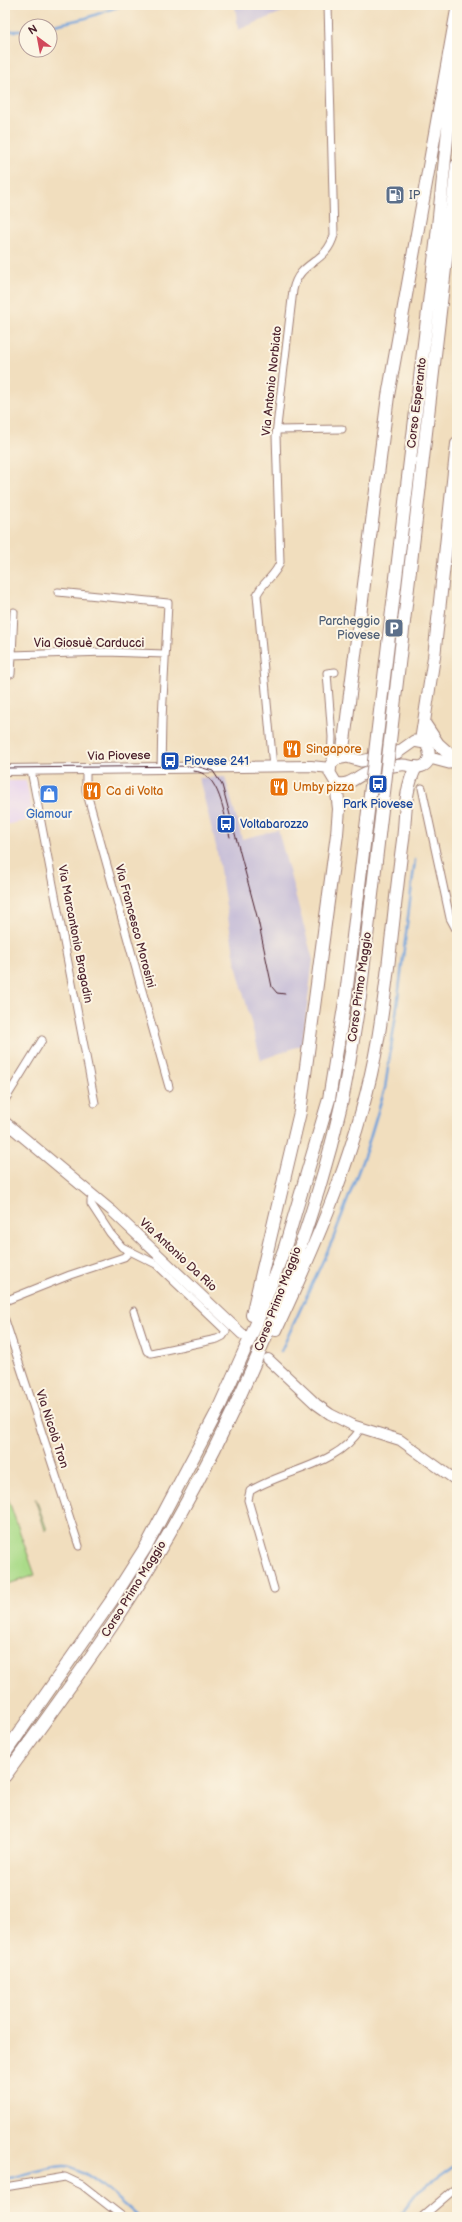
<svg xmlns="http://www.w3.org/2000/svg" width="462" height="2222" font-family="'Balsamiq Sans',sans-serif">
<rect width="100%" height="100%" fill="#fcf5e5"/>
<filter id="ink" filterUnits="userSpaceOnUse"><feTurbulence type="fractalNoise" baseFrequency=".025" numOctaves="2"/><feDisplacementMap in="SourceGraphic" scale="8" xChannelSelector="R" yChannelSelector="G"/><feConvolveMatrix kernelMatrix="1 2 1 2 8 2 1 2 1" color-interpolation-filters="sRGB"/></filter>
<filter id="wash" filterUnits="userSpaceOnUse"><feTurbulence type="fractalNoise" baseFrequency=".012" numOctaves="4" result="noise"/><feDisplacementMap in="SourceGraphic" scale="16" xChannelSelector="R" yChannelSelector="G"/><feGaussianBlur stdDeviation="0.9" result="paint"/><feColorMatrix in="noise" values="0 0 0 0 0 0 0 0 0 0 0 0 0 0 0 0 0 1.4 0 .05"/><feComposite in="paint" operator="in"/></filter>
<g filter="url(#wash)">
<rect width="100%" height="100%" fill="#f1debe"/>
<path fill="#e7d2ef" d="M5 781H26L34 819 5 825Z"/>
<path fill="#c8bfd8" d="M235 5H299L238 30Z
M225 777 242 839 278 830 313 960 302 1045 261 1060 236 965 216 846 199 778Z"/>
<path fill="#aadb89" stroke="#7a7d5a" d="M5 1490 35 1575 5 1585Z
M35 1499H36L47 1530H45Z"/>
<g fill="none" stroke-linecap="round" stroke-linejoin="round">
<path stroke="#70a1da" stroke-width="2.5" d="M50 26 86 18 123 5
M5 31H26
M281 1351 333 1239 367 1148 385 1088 396 1014 415 860
M5 2179C18 2177 55 2165 65 2166 87 2168 122 2203 139 2217
M398 2217 418 2191 457 2163"/>
</g>
</g>
<g filter="url(#ink)">
<g fill="none" stroke-linecap="round" stroke-linejoin="round">
<defs>
<path id="street" d="M277 430 342 429
M58 592 168 603 162 719 161 769
M14 612 12 655 106 652 165 654
M11 674 12 655
M331 764 332 737 327 673 335 672
M273 767 257 595C262 582 276 576 280 562L276 435 293 290C299 260 326 265 334 235L328 5
M86 769V790L169 1087
M31 770 95 1103
M422 788 450 918 457 931
M5 1100 42 1040
M94 1196 91 1200V1204L110 1233 122 1247 156 1264 226 1331 223 1336 217 1339 151 1353 147 1351 134 1311
M5 1301 70 1275 124 1257 129 1252
M5 1320 79 1546
M274 1589 248 1500 250 1491C285 1469 337 1467 361 1428
M5 2187 65 2177 82 2185 123 2217
M422 2217 457 2187"/>
<path id="secondary" d="M5 770 311 766 330 768
M5 1122 112 1211 242 1334
M268 1359 316 1404 330 1414 352 1425 400 1440 457 1481"/>
<path id="primary" d="M414 741 425 743C431 751 432 765 419 767 413 768 407 764 401 765 391 766 379 769 370 771 357 775 350 787 336 783L330 773 331 764 336 759 347 757 361 761 390 755 397 753Z
M430 758 449 763 457 761"/>
<path id="highway" d="M400 544 437 236 455 62
M413 545 457 165
M424 723 438 744 457 761
M421 741 434 657 457 444
M342 757 388 396 457 10
M252 1315 300 1112 337 834 339 809 336 783
M276 1330C320 1235 360 1143 378 1039 389 974 394 906 403 840 406 815 404 790 416 767
M5 1753 112 1600 147 1545 217 1412 256 1325 285 1247 329 1099 346 995
M5 1776C45 1721 86 1666 123 1609 219 1461 302 1276 341 1105 349 1069 354 1033 360 997"/>
</defs>
<use href="#street" stroke="#9e7e74" stroke-width="9"/>
<use href="#secondary" stroke="#9e7e74" stroke-width="12"/>
<use href="#primary" stroke="#9e7e74" stroke-width="13"/>
<use href="#highway" stroke="#9e7e74" stroke-width="14"/>
<use href="#street" stroke="#fff" stroke-width="7"/>
<use href="#secondary" stroke="#fff" stroke-width="10"/>
<use href="#primary" stroke="#fff" stroke-width="11"/>
<use href="#highway" stroke="#fff" stroke-width="12"/>
<path stroke="#4a1f2b" stroke-width="1" d="M5 768 196 766 213 771 222 785 258 920 272 987 277 993 285 994
M193 771C220 771 224 816 230 837"/>
<defs>
<path id="highway-bridge" d="M346 995 400 544
M360 997 413 545"/>
</defs>
<use href="#highway-bridge" stroke="#9e7e74" stroke-width="14" stroke-linecap="butt"/>
<use href="#highway-bridge" stroke="#fff" stroke-width="12"/>
</g>
</g>
<defs>
<symbol id="fuel-square" viewBox="-11 -11 22 22"><rect x="-9" y="-9" width="18" height="18" rx="4" fill="#5c6f8a" stroke="#fcf5e5"/><path d="M-5.5-6h7V0h2V4h1.3V-2.5L3-4.5l.8-.8L6-3V5H2.5V1h-1V6h-7ZM-4.2-4.7v3.2H.2V-4.7Z" fill="#fff"/></symbol>
<symbol id="parking-square" viewBox="-11 -11 22 22"><rect x="-9" y="-9" width="18" height="18" rx="4" fill="#5c6f8a" stroke="#fcf5e5"/><path d="M-3.5-5.5H1a3.5 3.5 0 0 1 0 7H-1V5.5H-3.5ZM-1-3.4V-.6H.8a1.4 1.4 0 0 0 0-2.8Z" fill="#fff"/></symbol>
<symbol id="restaurant-square" viewBox="-11 -11 22 22"><rect x="-9" y="-9" width="18" height="18" rx="4" fill="#e8710a" stroke="#fcf5e5"/><path d="M-5-6h1v4h1v-4h1v4h1v-4h1v5L-1.5 .5V6h-2V.5L-5-1ZM5-6V6H3V1.5H1.5Q1.5-4 5-6Z" fill="#fff"/></symbol>
<symbol id="bus-square" viewBox="-11 -11 22 22"><rect x="-9" y="-9" width="18" height="18" rx="4" fill="#1a4fb4" stroke="#fcf5e5"/><path d="M-5-6H5V4H4V6H2V4H-2V6H-4V4H-5ZM-3.5-4V0h7V-4ZM-3.5 1.2v1.5H-2V1.2ZM2 1.2v1.5H3.5V1.2Z" fill="#fff"/></symbol>
<symbol id="shop-square" viewBox="-11 -11 22 22"><rect x="-9" y="-9" width="18" height="18" rx="4" fill="#3f7fe0" stroke="#fcf5e5"/><path d="M-5-2.5h2.3a2.7 3.5 0 0 1 5.4 0H5L5.5 6h-11ZM-1.5-2.5h3a1.5 2.3 0 0 0-3 0Z" fill="#fff"/></symbol>
</defs>
<g fill-rule="evenodd">
<use href="#fuel-square" x="384" y="184" width="22" height="22"/>
<use href="#parking-square" x="383" y="617" width="22" height="22"/>
<use href="#restaurant-square" x="281" y="738" width="22" height="22"/>
<use href="#bus-square" x="159" y="750" width="22" height="22"/>
<use href="#bus-square" x="367" y="773" width="22" height="22"/>
<use href="#restaurant-square" x="268" y="776" width="22" height="22"/>
<use href="#restaurant-square" x="81" y="780" width="22" height="22"/>
<use href="#shop-square" x="38" y="783" width="22" height="22"/>
<use href="#bus-square" x="215" y="813" width="22" height="22"/>
</g>
<g text-anchor="middle" dominant-baseline="central" stroke-width="4" stroke-linejoin="round" paint-order="stroke">
<g font-size="12" fill="#4e5e75" stroke="#fcf5e5" text-anchor="start">
<text x="409" y="195">IP</text>
<text x="380" y="621" text-anchor="end">Parcheggio<tspan x="380" dy="14">Piovese</tspan></text>
</g>
<g font-size="12" fill="#4a1f2b" stroke="#fcf5e5">
<text transform="translate(272 381) rotate(-84)">Via Antonio Norbiato</text>
<text transform="translate(417 403) rotate(-83)">Corso Esperanto</text>
<text x="89" y="643">Via Giosuè Carducci</text>
<text transform="translate(119 756) rotate(-1)">Via Piovese</text>
<text transform="translate(135 926) rotate(75)">Via Francesco Morosini</text>
<text transform="translate(75 934) rotate(79)">Via Marcantonio Bragadin</text>
<text transform="translate(360 987) rotate(-82)">Corso Primo Maggio</text>
<text transform="translate(178 1255) rotate(43)">Via Antonio Da Rio</text>
<text transform="translate(278 1299) rotate(-69)">Corso Primo Maggio</text>
<text transform="translate(52 1429) rotate(72)">Via Nicolò Tron</text>
<text transform="translate(134 1589) rotate(-58)">Corso Primo Maggio</text>
</g>
<g font-size="12" fill="#c56008" stroke="#fcf5e5" text-anchor="start">
<text x="306" y="749">Singapore</text>
<text x="293" y="787">Umby pizza</text>
<text x="106" y="791">Ca di Volta</text>
</g>
<g font-size="12" fill="#164399" stroke="#fcf5e5" text-anchor="start">
<text x="184" y="761">Piovese 241</text>
<text x="378" y="804" text-anchor="middle">Park Piovese</text>
<text x="240" y="824">Voltabarozzo</text>
</g>
<g font-size="12" fill="#366cbe" stroke="#fcf5e5">
<text x="49" y="814">Glamour</text>
</g>
</g>
<rect width="462" height="2222" fill="none" stroke="#fcf5e5" stroke-width="20"/>
<g transform="translate(38 38) rotate(328)"><circle r="19" fill="#fcf5e5" stroke="#b59f9b"/>
<path d="M0-3L7 15L0 10L-7 15Z" fill="#d1495b"/>
<text y="-6" font-size="11" font-weight="bold" text-anchor="middle" fill="#4a1f2b">N</text>
</g>
</svg>
